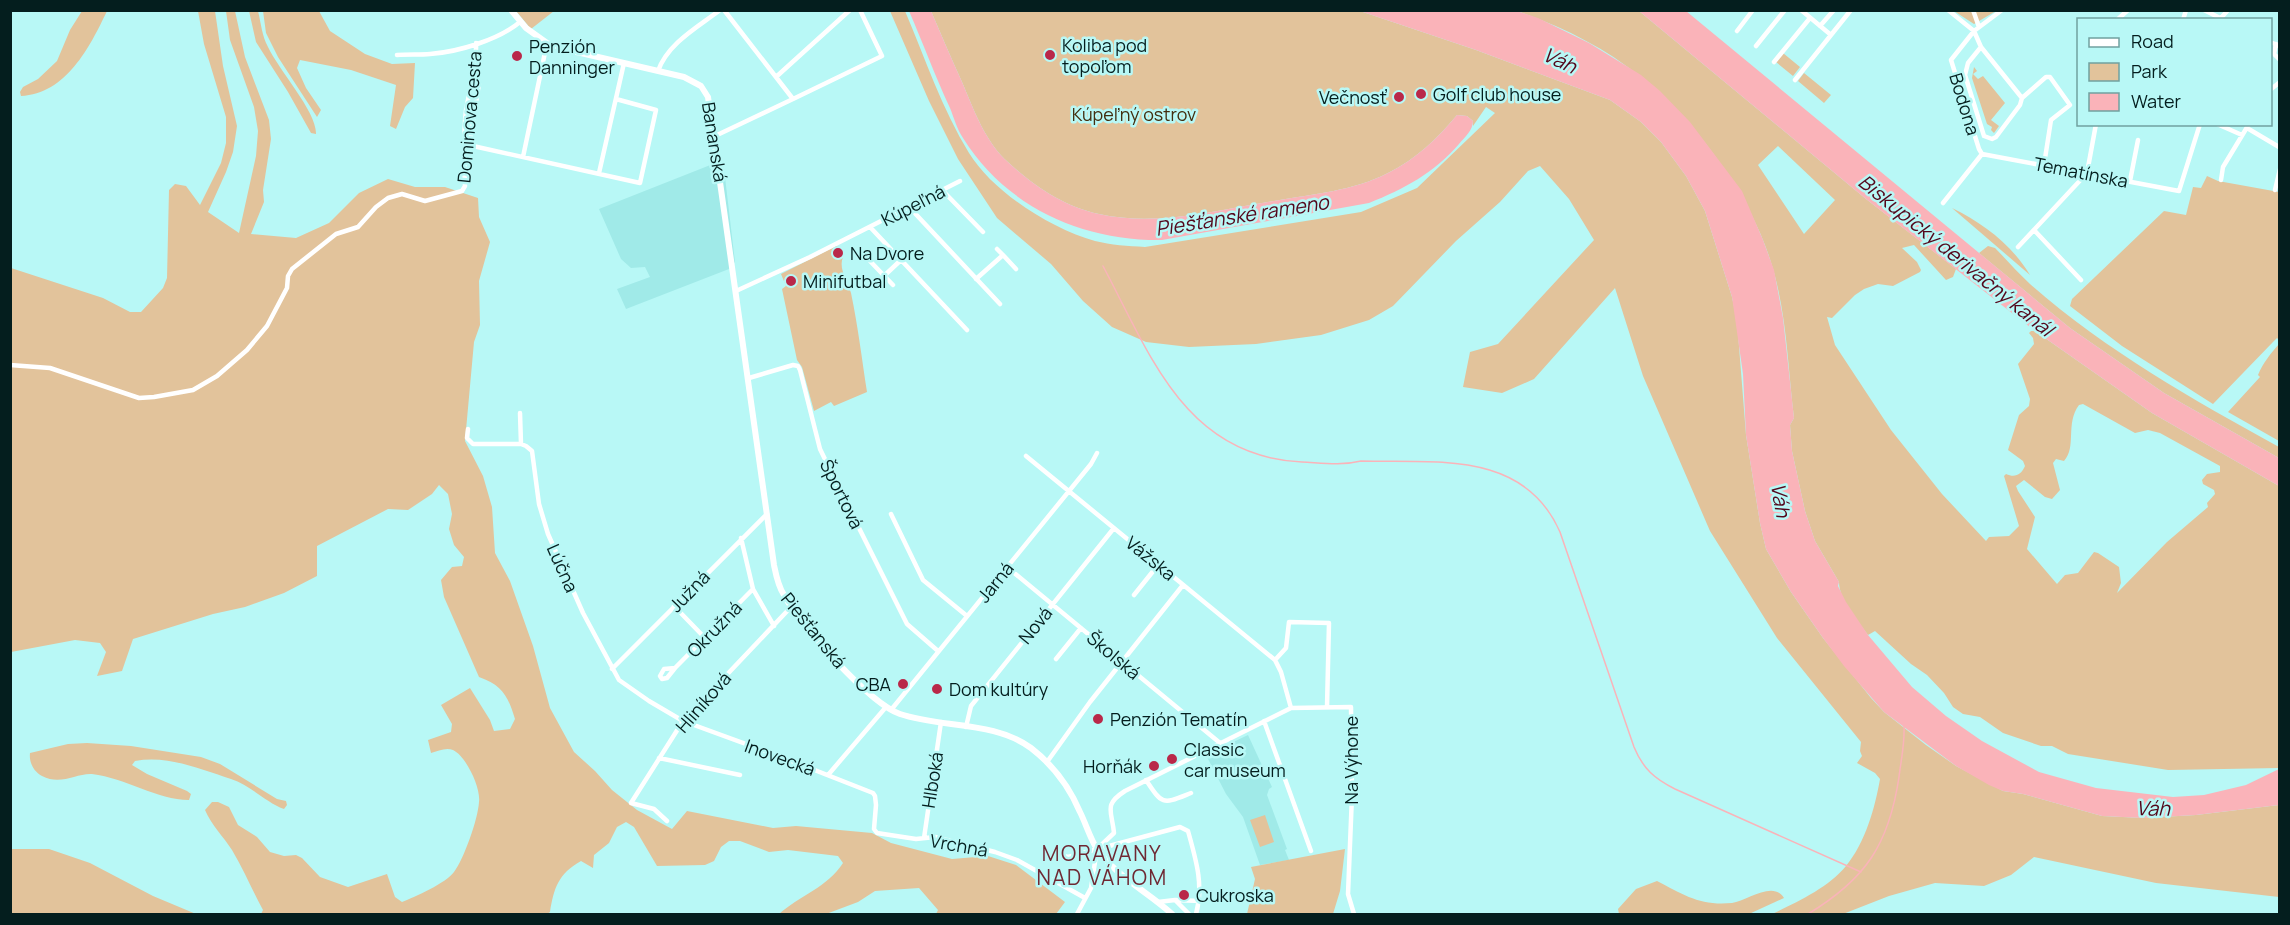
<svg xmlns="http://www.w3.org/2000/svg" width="2290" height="925" font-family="Manrope,sans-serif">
<rect width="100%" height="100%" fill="#b8f8f6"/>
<path fill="#a0eae8" d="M723 160 735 262 729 269 626 309 617 289 650 277 645 267 631 268 621 259 599 209Z
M1248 735 1272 787 1269 789 1267 795 1287 849 1285 850 1289 860 1260 865 1243 817 1226 794 1206 755Z"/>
<path fill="#e2c39b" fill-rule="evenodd" d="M82 11H107C90 47 66 94 21 96L20 92 23 87 38 79 57 61 70 30Z
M198 11H215L223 66 237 126 233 152 226 172 208 212 239 233 256 156 258 131 254 107 230 40 226 11H235L245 57 269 120 271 139 263 190 264 202 251 234 296 238 329 223 359 193 388 179 415 187H445L478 198 479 217 490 242 479 281 480 325 474 342 465 441 483 476 492 507 495 553 510 581 533 646 550 708 574 752 595 771 612 790 637 810 672 829 687 811 773 828 796 826 872 833 891 843 952 859 988 856 1016 865 1065 902 1056 914H936L938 910 919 888 875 891 858 902 826 914H779C799 896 828 887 843 863L838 856 788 850 769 852 740 841H729L721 847 714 861 705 865 657 866 634 827 626 822 617 827 609 843 594 855 593 868 581 861C558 874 554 888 550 912L547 914H261L263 910C252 890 244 870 232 850 223 836 212 826 205 810L212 802H218L229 807 238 825 257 837 270 852 284 856 296 855 302 858 320 877 348 887 387 874 395 897 402 902C415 897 446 883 454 872 464 859 478 819 479 802 481 788 466 756 453 750 446 747 438 751 431 753L428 740 451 732 452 724 441 705 470 688 490 720 494 731 510 729 515 719C508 696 502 685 479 677L444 597 441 580 452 567 462 566 464 557 454 545 449 529 452 514 448 494 439 485 432 494 408 510 388 509 317 546V576L284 593 245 607 213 614 133 639 122 671 97 676 106 652 100 643 75 640 11 652V268L103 298 130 312H141L163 288 167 278 169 190 175 184 186 186 200 205 221 163 226 143V117L204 44Z
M249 11H258C261 23 262 36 268 47 278 69 317 112 316 134L311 133 288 92 256 42Z
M263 11H319L330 31 365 54 392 64 415 63 413 98 405 107 396 129 390 126 396 85 351 70 300 60 297 68 306 88 321 110 317 117 278 57 266 33Z
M516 11H554L531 29Z
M890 11H905C925 58 942 109 969 153 993 192 1051 229 1095 241 1111 245 1128 246 1145 247L1361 212 1417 188 1495 113 1486 107 1473 126V121L1467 116 1457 115C1437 139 1416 159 1388 173 1353 191 1313 194 1274 201 1217 210 1157 227 1099 214 1065 207 1034 186 1009 163 985 142 974 110 962 82 951 58 941 34 931 11H1360L1476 50 1610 100 1641 122 1661 142 1686 176 1705 211 1732 297 1737 321 1746 435 1760 523 1766 549 1791 592 1823 638 1871 698 1884 712 1926 745 1956 766 2003 791 2023 794 2102 816 2143 818 2196 815 2279 805V897L2156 883 2034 857 2011 875 1984 886 1935 883 1889 896 1843 914H1772C1797 902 1828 888 1846 866 1865 843 1875 808 1880 779L1875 773 1857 763 1862 756 1860 751 1861 742 1777 638 1710 531 1643 376 1615 288 1534 379 1502 393 1463 387 1470 352 1498 344 1594 240 1569 199 1540 166 1528 171 1500 202 1456 241 1393 306 1369 320 1321 335 1256 344 1189 347 1146 342 1112 327 1083 301 1051 264 997 218 958 159 929 101Z
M1517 11H1639L1866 199 1956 269 1953 277 1946 280 1914 245 1902 248 1917 262 1921 270 1920 272 1893 286 1878 284 1864 289 1855 295 1832 318 1827 317 1835 345 1891 430 1942 494 1986 541 1989 537 2009 536 2019 526 2004 476 2006 474C2015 478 2021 475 2025 466L2023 461 2008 450 2019 415 2029 406 2030 399 2018 364 2034 344 2033 338 2029 333 2031 331H2035L2152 413 2279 486V768L2168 770 2068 754 2052 746H2041L2003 733 1980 717 1963 714 1953 707 1944 693 1927 675 1911 664 1875 631 1868 635C1858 621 1839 600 1839 582L1815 541 1805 511 1792 451 1790 425 1794 418C1788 369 1787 317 1773 269 1763 234 1748 206 1728 175 1674 92 1610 43 1517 11ZM1778 146 1835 200 1804 234 1758 165ZM2083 404 2135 433 2148 430 2160 433 2220 466V472L2207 474 2202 480 2203 484 2214 490 2215 494 2207 503 2208 507 2167 542 2117 593 2121 583 2119 567 2098 553 2094 552 2078 573 2065 575 2057 584 2027 549 2035 517 2018 491 2016 486 2024 480 2045 497 2052 499 2060 490 2053 463 2056 459 2064 461C2077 447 2065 424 2079 405Z
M1954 11H1996L1974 24Z
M1783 53 1800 67 1793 76 1776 62Z
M1974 67 1977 71 1973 74 1978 79 1983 76 2005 103 1991 120 1999 126 1994 133 1991 130 1992 127 1987 124 1972 78Z
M1804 73 1831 95 1824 103 1798 81Z
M2207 176 2218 181 2279 192V340L2277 338 2273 342 2213 404 2122 346 2070 306 2072 299 2164 211 2186 215 2193 187 2201 188Z
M1952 208C1983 223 2012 245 2030 275Z
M836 246H838L843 257C838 269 848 281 851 293 858 326 862 360 867 392L834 406 831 402 814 411 802 367 797 360 782 289 786 286 781 274Z
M1988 246 1995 248C2007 260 2018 273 2030 284 2105 350 2192 399 2279 447V458L2164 393 2070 328 1979 253Z
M2279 344V441L2228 412 2260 377 2258 375C2263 363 2271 353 2279 344Z
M87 743 131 746 201 757 220 764 277 799 286 801 287 805 284 809C265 802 250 785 231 779 200 769 168 755 135 761L132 765 147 774 187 791 191 794 189 800C157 800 126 778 92 774 76 773 61 786 42 776 33 771 29 762 30 753L68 744Z
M1265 815 1274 842 1260 847 1250 820Z
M10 849H49L90 863 153 896 196 914H11Z
M1345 849 1340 891 1333 914H1247L1255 879 1251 867Z
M1657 881C1684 895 1700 906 1732 903 1747 901 1773 880 1784 898L1749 914H1619L1618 909 1636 889Z"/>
<path fill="#fab3b9" d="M909 11H931C941 34 951 58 962 82 974 110 985 142 1009 163 1034 186 1065 207 1099 214 1157 227 1217 210 1274 201 1313 194 1353 191 1388 173 1416 159 1437 139 1457 115L1467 116 1473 121C1473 130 1465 137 1459 144 1434 173 1404 189 1369 203L1162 240C1082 241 1006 207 963 138 957 129 954 118 950 108 935 76 923 43 909 11Z
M1360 11H1517L1538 18 1589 43 1641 75 1660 91 1690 122 1742 191 1763 240 1774 270 1783 318 1794 418 1790 425 1792 451 1805 511 1815 541 1839 582 1838 586 1846 602 1868 635 1912 687 1946 716 1982 741 2039 772 2096 788 2173 797 2204 795 2246 785 2279 769V805L2196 815 2143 818 2102 816 2023 794 2003 791 1989 785 1956 766 1884 712 1844 666 1823 638 1791 592 1766 549 1760 523 1746 435 1743 374 1732 297 1705 211 1686 176 1661 142 1641 122 1610 100 1476 50Z
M1639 11H1686L2070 328 2164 393 2279 458V486L2152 413 2035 331 1866 199Z"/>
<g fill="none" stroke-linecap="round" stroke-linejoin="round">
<path stroke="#fab3b9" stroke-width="1.5" d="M1103 266C1150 354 1185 457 1302 462 1322 463 1341 466 1361 461 1436 463 1524 450 1560 532L1634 747C1643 769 1655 779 1675 789L1861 872
M1808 914C1866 879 1889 844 1899 777 1901 760 1905 743 1904 726"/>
<path stroke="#fff" stroke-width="4.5" d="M1801 10 1831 35
M1948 10 1974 31 1981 47 2022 98
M1973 10 1979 27
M2204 10 2224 20
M2221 18 2228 10
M2117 20 2128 10
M2183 20 2186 10
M1820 26 1834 10
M1737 31 1753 10
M2270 42 2280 46
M2276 44 2274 54 2280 60
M1756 46 1785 10
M1981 47 1968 63 1965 75 1984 136 1992 139 1996 137 2020 105 2022 98 2046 77H2050L2070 105 2051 120 2044 165
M397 55C408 54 420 55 430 54 458 52 498 40 520 22
M1774 62 1810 18
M658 71C668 43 698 27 720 10
M776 77 850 10
M1795 80 1851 10
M479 84 470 141 473 146 640 183 656 110 616 99
M2270 90 2280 82
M793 99 882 56 860 10
M2217 124 2242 135
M2247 128 2279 147
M715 136 793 99 724 10
M1982 154 2179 191 2200 124
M523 157 547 43
M599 173 624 63
M2221 180 2223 167 2249 124
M2130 181 2138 140
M2275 190 2280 169
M943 191 983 232
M1943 203 1982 154 1979 149 1951 60 1974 31 2002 10
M910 208 1000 304
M870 227 967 330
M2034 230 2081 280
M2018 247 2087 173 2096 124
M1003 255 1016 269
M869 260 893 285
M885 275 901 260
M976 279 1003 255 997 249
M736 291 810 257 960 181
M10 365 50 368 139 398 154 397 193 390 217 376 247 350 267 326 287 288 288 276 292 269 336 234 358 227 376 207 388 198 402 194 425 201 462 191 465 186C464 160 463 135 466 110 470 87 477 66 476 43
M749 378 793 365 798 366 800 370 820 449 839 488 907 624 938 651
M520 413 521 444
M468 429 467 438 473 444H521L526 446 532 451 539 504 548 534 583 613 619 680 649 701 683 721 784 758 873 793 875 796 876 805 874 829 877 833 916 839 935 837 995 852 1017 860 1085 898
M1026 456 1275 660 1281 672 1291 708
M891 514 923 580 967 616
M741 538 753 589 774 626
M1007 567 1220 743
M1134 595 1158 565
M674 606 705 638
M1056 659 1081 628
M1275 660 1286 648 1289 622 1329 623 1327 707
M675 668 667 678 662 679 660 676 664 669 675 668 753 589
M612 669 767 514
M891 710 1091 464 1097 453
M1264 721 1311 851
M966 727 971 706 1114 528
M659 758 740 775
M1047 762 1090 702 1183 585
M828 775 886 707
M1146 780C1163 806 1163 804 1191 793
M667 821 654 809 631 803 683 721 791 607
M924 838 941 722
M1097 849 1114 833C1112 811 1103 805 1125 791L1291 708 1351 707 1352 795 1348 894 1354 914
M1055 854 1068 857 1180 827 1188 831C1196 860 1204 885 1196 914
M1175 900 1200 901
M1158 902 1175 900 1189 914
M1077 914 1091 888 1097 849"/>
<path stroke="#fff" stroke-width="6" d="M511 10 526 28 547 43 568 50 684 77 701 86 708 97 774 565C776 575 778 586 784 595 800 625 869 703 900 714 941 728 995 721 1031 748 1053 765 1069 786 1080 812 1086 824 1090 838 1097 849 1117 877 1148 892 1172 914"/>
</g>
<g fill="#b92849" stroke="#b8f8f6" stroke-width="2">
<circle cx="1050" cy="55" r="6"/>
<circle cx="517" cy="56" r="6"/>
<circle cx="1421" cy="94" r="6"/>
<circle cx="1399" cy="97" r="6"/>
<circle cx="838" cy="253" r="6"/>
<circle cx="791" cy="281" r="6"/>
<circle cx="903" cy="684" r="6"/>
<circle cx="937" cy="689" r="6"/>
<circle cx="1098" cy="719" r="6"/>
<circle cx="1172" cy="759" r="6"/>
<circle cx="1154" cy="766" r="6"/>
<circle cx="1184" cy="895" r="6"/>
</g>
<g text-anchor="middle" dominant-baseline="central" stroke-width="5" stroke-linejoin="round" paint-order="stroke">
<g font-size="18" fill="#041e1e" stroke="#b8f8f6" text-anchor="start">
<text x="1062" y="45">Koliba pod<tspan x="1062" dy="21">topoľom</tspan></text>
<text x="529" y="46">Penzión<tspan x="529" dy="21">Danninger</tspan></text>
<text x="1433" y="94">Golf club house</text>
<text x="1387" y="97" text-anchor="end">Večnosť</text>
<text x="850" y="253">Na Dvore</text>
<text x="803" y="281">Minifutbal</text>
<text x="891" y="684" text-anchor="end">CBA</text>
<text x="949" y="689">Dom kultúry</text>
<text x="1110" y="719">Penzión Tematín</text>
<text x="1184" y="749">Classic<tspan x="1184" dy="21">car museum</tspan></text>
<text x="1142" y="766" text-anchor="end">Horňák</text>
<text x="1196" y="895">Cukroska</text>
</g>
<g font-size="18" fill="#041e1e" stroke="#b8f8f6">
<text transform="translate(1965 104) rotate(73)">Bodona</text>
<text transform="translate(469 117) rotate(-85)">Dominova cesta</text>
<text transform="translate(715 142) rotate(81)">Bananská</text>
<text transform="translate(2081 172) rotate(11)">Tematínska</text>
<text transform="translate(913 205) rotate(-27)">Kúpeľná</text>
<text transform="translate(842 494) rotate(64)">Športová</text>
<text transform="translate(1151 558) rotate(39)">Vážska</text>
<text transform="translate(563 568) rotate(66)">Lúčna</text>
<text transform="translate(995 582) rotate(-51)">Jarná</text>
<text transform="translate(689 591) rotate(-46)">Južná</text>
<text transform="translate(1035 625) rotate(-51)">Nová</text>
<text transform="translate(714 629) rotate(-46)">Okružná</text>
<text transform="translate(814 630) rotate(51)">Piešťanská</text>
<text transform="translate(1114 655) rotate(40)">Školská</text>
<text transform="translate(703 702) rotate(-49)">Hliníková</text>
<text transform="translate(780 757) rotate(20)">Inovecká</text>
<text transform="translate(1351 760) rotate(-90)">Na Výhone</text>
<text transform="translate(932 780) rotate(-81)">Hlboká</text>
<text transform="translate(959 845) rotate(10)">Vrchná</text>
</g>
<g font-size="18" fill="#432e0f" stroke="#b8f8f6">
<text x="1134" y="114">Kúpeľný ostrov</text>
</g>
<g font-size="20" font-style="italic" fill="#54071b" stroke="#b8f8f6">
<text transform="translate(1560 60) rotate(25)">Váh</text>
<text transform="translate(1242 215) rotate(-9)">Piešťanské rameno</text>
<text transform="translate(1956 255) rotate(39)">Biskupický derivačný kanál</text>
<text transform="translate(1781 500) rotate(80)">Váh</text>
<text transform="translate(2153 808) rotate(1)">Váh</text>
</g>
<g font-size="21" letter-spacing="1.5" fill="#6f2833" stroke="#b8f8f6">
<text x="1102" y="853">MORAVANY<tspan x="1102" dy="24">NAD VÁHOM</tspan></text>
</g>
</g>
<rect width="2290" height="925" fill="none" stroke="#041e1e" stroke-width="24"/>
<rect x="2077" y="18" width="195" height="108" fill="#b8f8f6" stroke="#70a1a0" stroke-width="1.5"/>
<rect x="2089" y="38" width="30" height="9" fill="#ffffff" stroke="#70a1a0" stroke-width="1.5"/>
<text x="2131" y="48" font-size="18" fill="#041e1e">Road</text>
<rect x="2089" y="63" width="30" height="18" fill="#e2c39b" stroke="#70a1a0" stroke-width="1.5"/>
<text x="2131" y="78" font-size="18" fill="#041e1e">Park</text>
<rect x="2089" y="93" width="30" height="18" fill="#fab3b9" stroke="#70a1a0" stroke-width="1.5"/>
<text x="2131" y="108" font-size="18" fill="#041e1e">Water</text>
</svg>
